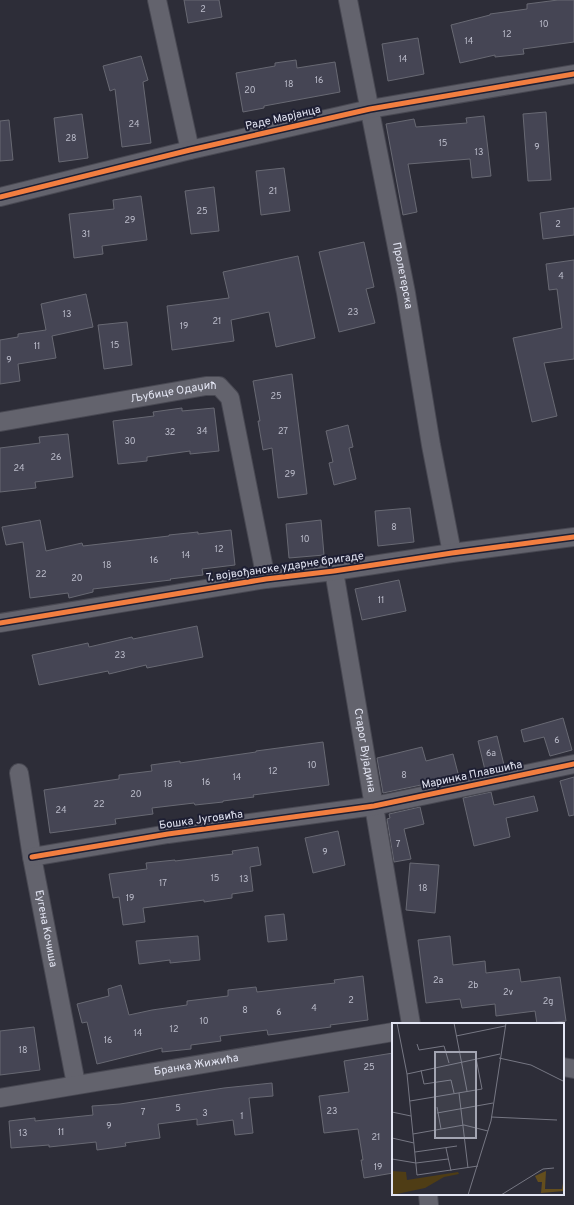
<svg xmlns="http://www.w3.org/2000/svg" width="574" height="1205" font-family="Overpass,sans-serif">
<rect width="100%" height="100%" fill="#2d2d38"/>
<path fill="#454554" stroke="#686973" d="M184 0H219L222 17 188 23Z
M558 0H574V42L523 49 524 54 495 57V55L460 63 451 25 490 15V14L527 9V4Z
M418 38 424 74 388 81 382 44Z
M141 56 148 80 143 82 151 143 122 147 115 89 110 91 103 66Z
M296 60 297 68 335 62 340 92 264 106V108L243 112 236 73 275 66V63Z
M546 112 551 180 528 181 523 114Z
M82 114 88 158 59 162 54 118Z
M484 116 491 176 472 178 470 159 408 164 417 212 403 215 386 124 414 119 416 127 467 123 466 118Z
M9 120 13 160 0 161V121Z
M284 168 290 211 261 215 256 171Z
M214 187 219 231 191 234 185 191Z
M141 196 147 240 102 246 103 254 74 258 69 214 114 209 113 200Z
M574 208V235L543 239 540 213Z
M364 242 374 287 366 289 375 323 339 332 319 252Z
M298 256 315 338 276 347 269 312 231 320 234 341 172 350 167 306 229 298 223 272Z
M574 260V359L544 363 557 416 532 422 513 338 562 328 557 289 549 290 546 264Z
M86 294 93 327 52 336 56 358 18 364 20 381 0 384V340L18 337V334L46 330 41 304Z
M127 322 132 365 104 369 98 325Z
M292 374 307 494 278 498 272 448 263 450 258 421H260L253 381Z
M182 408V411L214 408 219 451 190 454V451L147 457V461L118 464 113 421 154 416 153 412Z
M348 425 353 447 349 448 356 479 334 485 329 463 333 462 326 431Z
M68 434 73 477 35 482 36 488 0 492V448L40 443 39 437Z
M410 508 414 542 378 546 375 511Z
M40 520 46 551 82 543 83 546 169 536V535L198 532V534L231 530 235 565 202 569 203 575 170 579 171 580 93 589V592L69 598 68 593 30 598 23 542 6 545 2 527Z
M321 520 324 555 289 558 286 524Z
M399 580 406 611 362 620 355 589Z
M197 626 203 657 147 668 146 665 109 674 108 671 39 685 32 655 88 643 89 647 132 637 133 639Z
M563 718 572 750 550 756 544 737 524 742 521 730Z
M497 736 504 765 485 770 478 741Z
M323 742 329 785 253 795 254 797 223 801V802L195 805 194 803 152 808 153 814 115 819 116 824 50 833 44 790 119 779V775L152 771 151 765 180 761V763L256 752V751Z
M422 747 426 761 453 754 459 777 383 793 377 758Z
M574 777V815L569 816 560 781Z
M491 792 494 805 534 796 538 811 506 818 510 837 474 846 463 798Z
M420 807 424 824 404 829 411 859 394 862 387 819 390 818 389 814Z
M338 831 345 865 313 873 305 838Z
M258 847 261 865 250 867 253 891 232 894V898L204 902V900L143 908 145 922 123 925 119 897 113 898 109 874 147 869 146 863 175 860V861L233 854 232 851Z
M410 863 439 865 435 913 406 910Z
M284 914 287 940 268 942 265 916Z
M198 936 200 960 170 963V960L139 964 136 941Z
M450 936 453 965 485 961 486 973 519 969 521 982 560 977 566 1021 537 1024 535 1011 496 1016 495 1004 462 1008 460 999 426 1003 418 940Z
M363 976 368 1020 330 1025 331 1027 268 1035 267 1030 220 1036 221 1041 191 1045V1049L162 1052V1048L97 1064 87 1022 82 1023 77 1004 109 996 108 989 121 985 129 1015 152 1010 187 1005V1001L228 996V990L256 987 257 992 335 983 334 980Z
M34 1027 40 1070 0 1075V1031Z
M393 1053V1173L364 1178 361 1160H363L358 1129 324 1133 319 1096 349 1092 344 1061Z
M272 1083 273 1096 249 1098 253 1133 235 1135 233 1120 197 1125V1119L158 1124 160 1138 125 1143 126 1146 97 1150 96 1142 49 1147V1145L11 1148 9 1121 35 1118V1121L93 1115 92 1106 120 1104 224 1088Z"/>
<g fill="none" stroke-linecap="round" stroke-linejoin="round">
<defs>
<g id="minor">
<path d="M157 0 190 150"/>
<path id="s1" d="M348 0 406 293 431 445 452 553"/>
<path d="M0 197 190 150 370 109 574 74"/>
<path id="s2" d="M0 422 206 386H219L230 398 266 579"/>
<path id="s3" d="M334 571 411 1024"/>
<path d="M0 623 266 579 334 571 452 553 574 537"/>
<path id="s4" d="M19 773 32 857 76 1084"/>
<path d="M32 857 168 834 374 806 574 764"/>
<path d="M563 1067 574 1069"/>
<path id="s5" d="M0 1098 393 1032"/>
<path d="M428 1194 429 1205"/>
</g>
</defs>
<use href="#minor" stroke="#484852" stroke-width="20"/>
<use href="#minor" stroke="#63636d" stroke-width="18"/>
<defs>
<path id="cycleway" d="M0 197 190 150 370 109 574 74
M0 623 266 579 334 571 452 553 574 537
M32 857 168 834 374 806 574 764"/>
</defs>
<use href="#cycleway" stroke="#1e1f33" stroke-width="8"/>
<use href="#cycleway" stroke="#f27e40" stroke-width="5"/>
</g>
<g text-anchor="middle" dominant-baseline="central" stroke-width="4" stroke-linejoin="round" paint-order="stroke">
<g font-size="9" fill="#bcbdcb">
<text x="203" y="9">2</text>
<text x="544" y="24">10</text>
<text x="507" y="34">12</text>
<text x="469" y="41">14</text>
<text x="403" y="59">14</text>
<text x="319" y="80">16</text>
<text x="289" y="84">18</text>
<text x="250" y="90">20</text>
<text x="134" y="124">24</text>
<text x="71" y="138">28</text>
<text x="443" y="143">15</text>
<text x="537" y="147">9</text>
<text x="479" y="152">13</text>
<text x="273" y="191">21</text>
<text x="202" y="211">25</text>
<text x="130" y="220">29</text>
<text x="558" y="224">2</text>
<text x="86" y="234">31</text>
<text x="561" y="276">4</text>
<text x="353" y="312">23</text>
<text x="67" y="314">13</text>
<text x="217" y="321">21</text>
<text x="184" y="326">19</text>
<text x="115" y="345">15</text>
<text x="37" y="346">11</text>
<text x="9" y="360">9</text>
<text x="276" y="396">25</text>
<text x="202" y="431">34</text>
<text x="283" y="431">27</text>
<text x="170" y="432">32</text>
<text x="130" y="441">30</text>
<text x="56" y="457">26</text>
<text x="19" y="468">24</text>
<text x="290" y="474">29</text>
<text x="394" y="527">8</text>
<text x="305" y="539">10</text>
<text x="219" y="549">12</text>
<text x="186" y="555">14</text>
<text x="154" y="560">16</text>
<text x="107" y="565">18</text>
<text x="41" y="574">22</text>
<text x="77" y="578">20</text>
<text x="381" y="600">11</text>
<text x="120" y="655">23</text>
<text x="557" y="740">6</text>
<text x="491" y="753">6a</text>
<text x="312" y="765">10</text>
<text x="273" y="771">12</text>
<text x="404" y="775">8</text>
<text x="237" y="777">14</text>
<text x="206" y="782">16</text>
<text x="168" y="784">18</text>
<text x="136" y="794">20</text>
<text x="99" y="804">22</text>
<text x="61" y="810">24</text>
<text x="398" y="844">7</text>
<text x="325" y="852">9</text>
<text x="215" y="878">15</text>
<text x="244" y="879">13</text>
<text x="163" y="883">17</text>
<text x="423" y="888">18</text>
<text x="130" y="898">19</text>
<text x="438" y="980">2a</text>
<text x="473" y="985">2b</text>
<text x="508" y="992">2v</text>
<text x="351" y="1000">2</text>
<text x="548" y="1001">2g</text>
<text x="314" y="1008">4</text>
<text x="245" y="1010">8</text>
<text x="279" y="1012">6</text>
<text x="204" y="1021">10</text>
<text x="174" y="1029">12</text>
<text x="138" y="1033">14</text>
<text x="108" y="1040">16</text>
<text x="23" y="1050">18</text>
<text x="369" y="1067">25</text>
<text x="178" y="1108">5</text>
<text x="332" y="1111">23</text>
<text x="143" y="1112">7</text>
<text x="205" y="1113">3</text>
<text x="242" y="1116">1</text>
<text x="109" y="1126">9</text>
<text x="61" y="1132">11</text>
<text x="23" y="1133">13</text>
<text x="376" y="1137">21</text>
<text x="378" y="1167">19</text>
</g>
<g font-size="11" fill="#e3e5f3" stroke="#1e1f33">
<text transform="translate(283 118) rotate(-13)">Раде Марјанца</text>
<text stroke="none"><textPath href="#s1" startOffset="281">Пролетерска</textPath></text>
<text stroke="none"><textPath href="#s2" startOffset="176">Љубице Одаџић</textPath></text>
<text transform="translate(285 567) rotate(-8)">7. војвођанске ударне бригаде</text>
<text stroke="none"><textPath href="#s3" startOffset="182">Старог Вујадина</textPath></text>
<text transform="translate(472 775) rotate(-12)">Маринка Плавшића</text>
<text transform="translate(201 820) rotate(-8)">Бошка Југовића</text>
<text stroke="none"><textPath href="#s4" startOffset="158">Еугена Кочиша</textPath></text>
<text stroke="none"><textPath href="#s5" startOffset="199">Бранка Жижића</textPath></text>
</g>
</g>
<g transform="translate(392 1023)">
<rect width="172" height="172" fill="#2d2d38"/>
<path d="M0 148 14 149 15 157 66 149 67 151 52 154 33 165 0 172Z" fill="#4f3d15"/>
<path d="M154 148 153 166H170L172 154V168L149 170 150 159H146L143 153Z" fill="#644e1d"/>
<path fill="none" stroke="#767783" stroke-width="1" d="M5 0 15 51 25 152 86 143M62 0 75 68M64 13 113 3M25 21 27 27 52 23 57 40M107 35 139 42 171 58M29 47 32 61 59 57 62 70M15 51 108 31M67 70 76 145M18 78 90 66 84 35M45 84 49 106M0 89 19 93M45 90 101 80M99 94 165 97M21 111 72 102 96 108M0 115 22 120M54 125 59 148M23 129 65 123M0 136 24 140 56 136M76 172 99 98 114 0M109 172 151 146 162 145"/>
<path fill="#a3a5b2" fill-opacity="0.15" stroke="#a3a5b2" stroke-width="2" d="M43 29H84V115H43Z"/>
<rect width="172" height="172" fill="none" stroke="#e3e5f3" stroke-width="2"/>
</g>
</svg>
